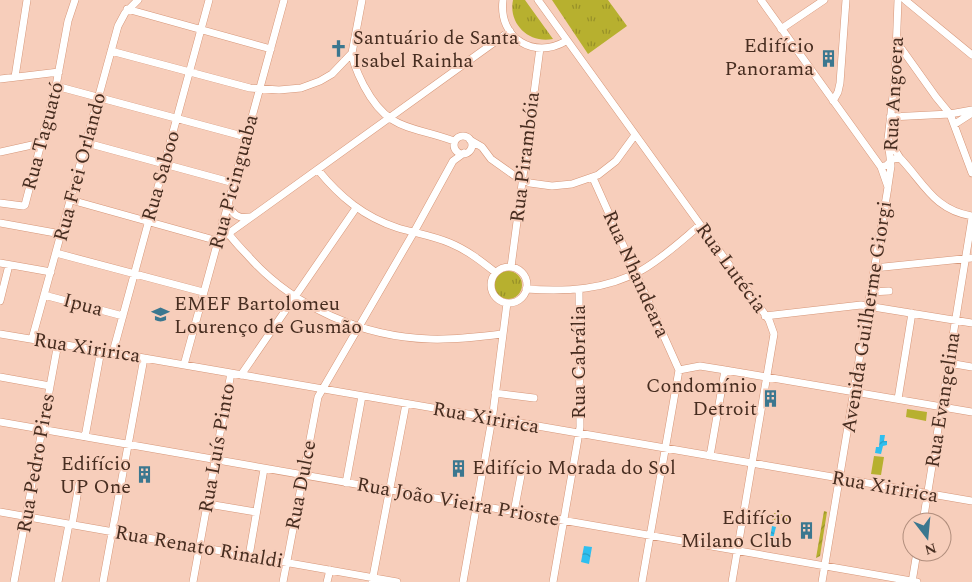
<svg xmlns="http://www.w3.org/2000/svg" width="972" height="582" font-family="Spectral,serif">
<defs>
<pattern id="grass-tufts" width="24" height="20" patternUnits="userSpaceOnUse" patternTransform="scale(1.25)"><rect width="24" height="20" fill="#b7b02f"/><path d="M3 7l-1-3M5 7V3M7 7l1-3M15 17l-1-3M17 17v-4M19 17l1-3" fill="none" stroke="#979028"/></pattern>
<pattern id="garden-furrows" width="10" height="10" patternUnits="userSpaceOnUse" patternTransform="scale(1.25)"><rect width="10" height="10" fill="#b7b02f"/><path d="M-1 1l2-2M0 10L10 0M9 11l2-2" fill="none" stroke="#979028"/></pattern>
<pattern id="water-waves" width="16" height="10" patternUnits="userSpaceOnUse" patternTransform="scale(1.25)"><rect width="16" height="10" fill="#2fbfef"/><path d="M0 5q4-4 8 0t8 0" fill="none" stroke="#2a9cc1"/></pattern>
</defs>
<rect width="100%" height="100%" fill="#f7cebb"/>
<path fill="url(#grass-tufts)" d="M513 0H525L553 39C529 44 508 24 513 0Z
M552 0H608L627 26 588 54Z
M494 285a14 14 0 1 1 28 0a14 14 0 1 1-28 0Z"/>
<path fill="url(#garden-furrows)" d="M824 511 827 512 820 556 816 558Z"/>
<path fill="#b7b02f" d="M907 409 927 412 926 421 906 417Z
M874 456 884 457 881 475 871 474Z
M774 513 788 516 787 524 772 521Z"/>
<path fill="url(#water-waves)" d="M880 435H885L884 441H887V445L883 446 881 454 875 453 876 447H879Z
M772 526 776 527 773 539 785 542V547L769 545Z
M584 546 592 547 589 564 581 562Z"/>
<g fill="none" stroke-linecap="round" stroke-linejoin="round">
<defs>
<path id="minor" d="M503 0C498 38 534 60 566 41
M538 0 769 320 774 334 732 582
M761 0 881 167 888 187 822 582
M905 0 972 55
M127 9 271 49
M781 29 824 0
M896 41 936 97 950 114 972 173
M111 51 250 88 279 90 301 88 320 81 332 74 352 53 362 0
M352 53C353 65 359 76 364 86 389 133 412 125 454 141
M15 77 27 0
M0 79 59 72
M56 86 246 137
M833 101 838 92 840 83 846 0
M890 117 950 114 972 110
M955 124 972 113
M454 145a9 9 0 1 1 18 0a9 9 0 1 1-18 0Z
M888 139 900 158
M470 140 482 147 491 159 515 176 530 183 552 186 572 184 598 175 616 161 635 135
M87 143 234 183
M0 152 41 143
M881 167 887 165 893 159 900 158C924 183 934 210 972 216
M318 170C340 197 364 217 398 228 415 233 433 236 450 243 467 250 481 261 495 272
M593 178 679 370 642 582
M888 186 891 166 888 139 895 79 898 0
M71 200 218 241
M0 203 23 206 25 205 56 86 68 21 75 0
M228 204C233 215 238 219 250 217
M222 222C225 233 242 249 250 258 295 308 364 337 430 339 454 340 478 337 502 334
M0 223 61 234
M218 241 510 31
M56 253 203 292
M0 263 51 272
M491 285a18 18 0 1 1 36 0a18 18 0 1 1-36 0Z
M511 267 540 48
M874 268 972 258
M526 289C566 292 606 290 642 270 663 258 681 241 700 225
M870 292 889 291
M44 295 123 316
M0 301 9 265
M765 316 861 305 972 323
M0 334 144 358 972 501
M32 339 118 26 125 13 138 0
M113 352 209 0
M949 363 972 367
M184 365 284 0
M679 370 700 366 725 370 972 412
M241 375 356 208
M0 377 50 386
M495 393 534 398
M898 399 912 313
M0 422 917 582
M85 437 101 350
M710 456 725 370
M346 483 362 396
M208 504 256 512
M0 512 397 582
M514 512 522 470
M923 522 972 218
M72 525 79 484
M249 556 264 469
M14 582 58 343
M58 582 69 524
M103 582 144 358
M193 582 231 373
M283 582 318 397 414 232 453 161 464 153
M327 582 330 570
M372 582 406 404
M463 582 493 413 507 303
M553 582 580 427 579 289
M912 582 917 552"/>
</defs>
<use href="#minor" stroke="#d69678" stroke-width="8"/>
<use href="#minor" stroke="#fff" stroke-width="7"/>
</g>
<defs>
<symbol id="church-bare" viewBox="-9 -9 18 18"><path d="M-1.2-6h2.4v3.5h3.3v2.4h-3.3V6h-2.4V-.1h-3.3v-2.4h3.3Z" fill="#3b778f" stroke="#f7cebb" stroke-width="2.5" paint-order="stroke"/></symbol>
<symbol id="building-bare" viewBox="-9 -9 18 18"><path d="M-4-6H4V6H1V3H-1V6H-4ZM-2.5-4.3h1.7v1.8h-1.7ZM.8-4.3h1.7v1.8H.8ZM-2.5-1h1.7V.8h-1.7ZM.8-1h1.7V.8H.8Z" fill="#3b778f" stroke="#f7cebb" stroke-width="2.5" paint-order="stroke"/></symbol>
<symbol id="school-bare" viewBox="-9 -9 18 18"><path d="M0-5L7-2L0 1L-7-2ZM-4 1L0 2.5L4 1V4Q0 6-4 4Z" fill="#3b778f" stroke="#f7cebb" stroke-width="2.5" paint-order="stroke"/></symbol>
</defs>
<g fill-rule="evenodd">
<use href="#church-bare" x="326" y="36" width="25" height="25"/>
<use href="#building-bare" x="816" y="46" width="25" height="25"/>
<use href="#school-bare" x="148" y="302" width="25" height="25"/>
<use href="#building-bare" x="758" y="386" width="25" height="25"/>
<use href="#building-bare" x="446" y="456" width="25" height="25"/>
<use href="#building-bare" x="132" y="462" width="25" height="25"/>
<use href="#building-bare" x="794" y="518" width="25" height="25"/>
</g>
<g text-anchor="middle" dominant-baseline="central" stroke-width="4" stroke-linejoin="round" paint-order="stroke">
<g font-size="20" fill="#472d20" stroke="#f7cebb" text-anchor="end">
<text x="353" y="38" text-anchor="start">Santuário de Santa<tspan x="353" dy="23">Isabel Rainha</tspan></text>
<text x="814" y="46">Edifício<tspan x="814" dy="23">Panorama</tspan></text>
<text x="174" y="304" text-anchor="start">EMEF Bartolomeu<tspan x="174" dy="23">Lourenço de Gusmão</tspan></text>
<text x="757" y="386">Condomínio<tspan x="757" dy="23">Detroit</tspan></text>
<text x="131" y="464">Edifício<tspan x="131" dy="23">UP One</tspan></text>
<text x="472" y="468" text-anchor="start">Edifício Morada do Sol</text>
<text x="792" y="518">Edifício<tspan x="792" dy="23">Milano Club</tspan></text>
</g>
<g font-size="20" fill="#472d20" stroke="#f7cebb">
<text transform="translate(894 94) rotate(-87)">Rua Angoera</text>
<text transform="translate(43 136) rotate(-75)">Rua Taguató</text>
<text transform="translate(525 157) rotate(-83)">Rua Pirambóia</text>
<text transform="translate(80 167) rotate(-75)">Rua Frei Orlando</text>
<text transform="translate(161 176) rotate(-74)">Rua Saboo</text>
<text transform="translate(234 182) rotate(-75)">Rua Picinguaba</text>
<text transform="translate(731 268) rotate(54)">Rua Lutécia</text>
<text transform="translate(636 274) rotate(66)">Rua Nhandeara</text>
<text transform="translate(83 305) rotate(15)">Ipua</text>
<text transform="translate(867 317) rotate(-81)">Avenida Guilherme Giorgi</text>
<text transform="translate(87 348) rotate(9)">Rua Xiririca</text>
<text transform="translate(579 362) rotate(-90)">Rua Cabrália</text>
<text transform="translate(943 400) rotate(-81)">Rua Evangelina</text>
<text transform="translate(486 418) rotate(10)">Rua Xiririca</text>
<text transform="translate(217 448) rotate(-80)">Rua Luís Pinto</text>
<text transform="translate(36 463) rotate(-80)">Rua Pedro Pires</text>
<text transform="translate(301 485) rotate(-79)">Rua Dulce</text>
<text transform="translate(885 487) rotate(10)">Rua Xiririca</text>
<text transform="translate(458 502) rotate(10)">Rua João Vieira Prioste</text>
<text transform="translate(199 547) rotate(10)">Rua Renato Rinaldi</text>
</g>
</g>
<g transform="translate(927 537) rotate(164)"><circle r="24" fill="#f7cebb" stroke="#b18e7d"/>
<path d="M0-4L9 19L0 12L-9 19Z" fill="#3b778f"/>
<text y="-8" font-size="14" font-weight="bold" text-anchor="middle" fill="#472d20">N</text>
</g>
</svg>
